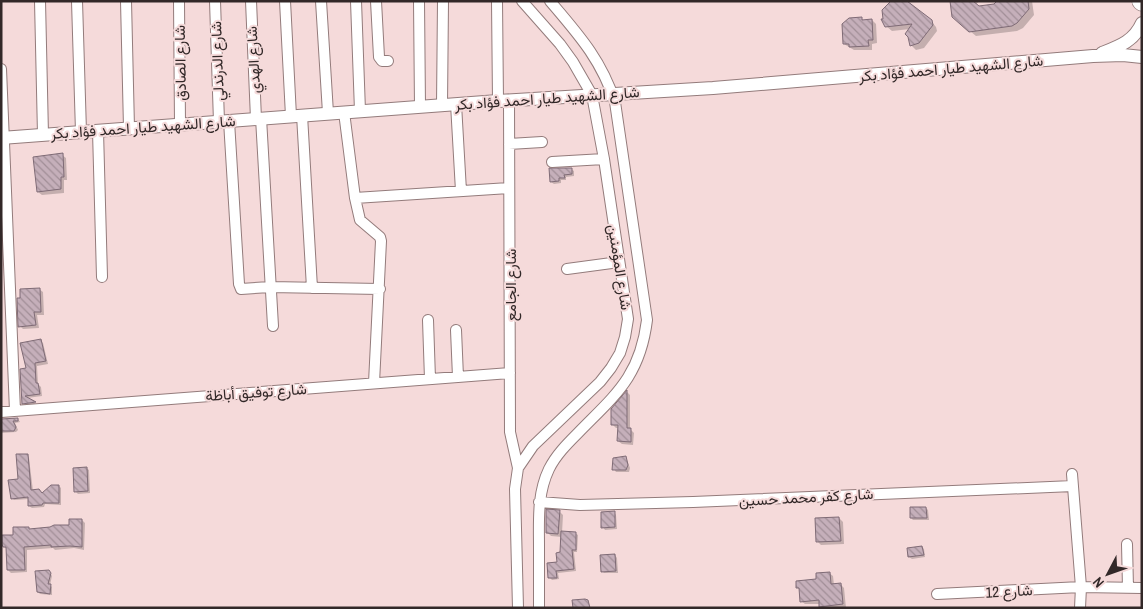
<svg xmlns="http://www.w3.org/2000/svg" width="1143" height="609" font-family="'Archivo Narrow',Vazirmatn,sans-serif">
<defs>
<pattern id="building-back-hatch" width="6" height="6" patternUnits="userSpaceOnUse" patternTransform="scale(1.25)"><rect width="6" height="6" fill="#c5afba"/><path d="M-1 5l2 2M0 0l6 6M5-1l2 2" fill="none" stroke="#a18e97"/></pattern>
</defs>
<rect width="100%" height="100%" fill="#f5dada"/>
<path fill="#0003" d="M951 1H979L973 8 995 5 1000 1H1032L1034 15 1023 28 1017 31 976 36 959 22Z
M861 18 864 21 872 20 876 24 877 43 872 44V50H854L844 44Z
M931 21 936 27 937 31 924 48 916 50 911 45 910 29 892 31 886 26Z
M62 155 66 158 67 180H64V193L42 195 38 192Z
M571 169 574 171V176L566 177V180H561V183L554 184 551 182Z
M39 289 43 292 44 315H37L39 328 23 329 20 326Z
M40 340 43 343 48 364 37 366 38 384 41 387 42 396 27 398 37 405 26 406 23 403 27 369Z
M627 392 630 395V429L634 433 633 445 622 444 618 441 619 428H616L613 425V409Z
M18 419 20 422 15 423 18 430 16 432 1 433V420Z
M27 455 29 458 33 491 42 494 59 486 61 488V505L45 504 44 507 32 508 29 506V499L14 500 12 498Z
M625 457 627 460 630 468 629 472H616L614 469Z
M86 468 89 470 90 493 78 494 75 491Z
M926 508 928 510 929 520H913L911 518Z
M560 512 563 515 562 533H575L578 535 577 552H574L576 571 558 573 559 579 552 580 550 578 558 563 561 553 562 537 551 536 547 532Z
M614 512 616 515 617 529 605 530 603 527Z
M839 518 843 522 844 544 821 545 818 542Z
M82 520 85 523 84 550 74 548 55 550 53 548 27 550V572L11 573 8 570V550L4 547 15 536 28 528 31 530 70 526Z
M922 547 924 549 925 557 912 559 909 557Z
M615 555 617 558 618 573H604L602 571Z
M50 573 52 576 50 585 52 587V595L40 594 38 592Z
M829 573 833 576 834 585 840 584 844 588 846 608H822L820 604H805L801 601V591L798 588 818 581Z"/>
<path fill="url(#building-back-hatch)" stroke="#7f6b76" d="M891 1H907L932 20 933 25 919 43 910 46 908 37 905 34 912 24 885 27 881 19H883L882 10Z
M950 1H973L979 6 994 4 997 1H1028L1029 9 1017 23 1012 26 969 32 952 17Z
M862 17V20L872 19 873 40H868L869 46 849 47V44H843L842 24 849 18Z
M63 153 64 177H61V189L37 192 33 157Z
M549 168H572V174L564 175 565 178H559V181L550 182Z
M40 288 41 312H34L36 325 18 327 17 298H20V289Z
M41 339 46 361 35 363 36 383H38L40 394 25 396 36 402 22 404 20 369 26 368 20 343Z
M627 390V428H631V442L617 441 618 425H611V409Z
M18 418V421H13L16 427 14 431H1V419Z
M16 454H28L31 490 39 489 42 493 51 485H59V503H43L42 505 28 506V497L11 499 8 480 18 479Z
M626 456 628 465 626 470H612L613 458Z
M87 467 88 491 74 492 73 468Z
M910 507H926L927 518H910Z
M546 509 560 510 558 534 546 533Z
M615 511V527L601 528V512Z
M839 517 841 541 816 542 815 518Z
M69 519H82V547L70 546 51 547V545L24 547 25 570H7L6 547H3L2 544V535H13V527H29V529L50 527 54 525H69Z
M561 531 576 532V550H572L574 569 556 571 557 578H548L547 563 557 562 556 553 560 552Z
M922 546 924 555 908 557 907 548Z
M615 554 616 571 601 572 600 555Z
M49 570 51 573 48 584H51L50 594 37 592 35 571Z
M830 572 831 584 841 583 843 604 819 607V600L800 602 799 588H796V581L816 579V573Z
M585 599 588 600 590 608H573L572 600Z"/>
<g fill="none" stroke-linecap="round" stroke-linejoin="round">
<defs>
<path id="minor" d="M40 1 43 135
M77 1 81 132
M126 1 129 128
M179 1 180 124
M215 1 219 122
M251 1 256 119
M285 1 291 116
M321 1 328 113
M356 1 360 111
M376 1 379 57 382 61H388
M419 1 420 107
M497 1 498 101
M1 69 15 411
M509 100 510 432 518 468
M456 104 461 191
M442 105 443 1
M344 112 355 198 360 220 380 237 381 241 374 383
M302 115 312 288
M261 118 273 326
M229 121 239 284 241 289 270 287 380 289
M98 131 102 277
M509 144 542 142
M552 162 604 159
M355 198 509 188
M567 269 619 262
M428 320 430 379
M456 330 458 377
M1 412 510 373
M1072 474 1081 587 1080 608
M539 502 580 505 693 502 1073 486
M1127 544 1128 588
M937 594 1081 587 1142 588
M518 608 515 489 518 468 533 446 600 382 611 368 620 353 625 337 628 319 604 159 592 95 573 62 560 44 522 1
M539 608C539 587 539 567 539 547 539 520 537 494 549 469 556 455 567 444 578 433 615 395 640 377 647 320L615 102C601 59 578 34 550 1"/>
<path id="tertiary" d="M1102 53C1120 46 1134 41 1142 23
M1 138 498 101 713 88 1093 56 1123 55 1142 57"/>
<path id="trunk" d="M1141 1 1142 2"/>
</defs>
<use href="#minor" stroke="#937b7b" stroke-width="12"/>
<use href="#tertiary" stroke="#937b7b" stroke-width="14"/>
<use href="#trunk" stroke="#937b7b" stroke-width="19"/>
<use href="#minor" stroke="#fff" stroke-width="10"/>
<use href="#tertiary" stroke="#fff" stroke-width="12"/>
<use href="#trunk" stroke="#fff" stroke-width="18"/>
</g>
<g text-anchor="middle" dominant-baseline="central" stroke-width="4" stroke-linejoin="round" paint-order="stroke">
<g font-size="15" fill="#322828" stroke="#f5dada">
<text transform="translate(253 60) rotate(-93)">شارع الهدي</text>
<text transform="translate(217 61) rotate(-92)">شارع الدرندلي</text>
<text transform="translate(180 63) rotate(-91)">شارع الصادق</text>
<text transform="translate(951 68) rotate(-5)">شارع الشهيد طيار احمد فؤاد بكر</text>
<text transform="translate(547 98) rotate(-4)">شارع الشهيد طيار احمد فؤاد بكر</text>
<text transform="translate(143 127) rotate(-4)">شارع الشهيد طيار احمد فؤاد بكر</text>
<text transform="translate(620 267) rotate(81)">شارع المؤمنين</text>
<text transform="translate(510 285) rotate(-90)">شارع الجامع</text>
<text transform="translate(256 392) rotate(-4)">شارع توفيق أباظة</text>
<text transform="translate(806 497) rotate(-3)">شارع كفر محمد حسين</text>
<text transform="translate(1009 591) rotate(-3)">شارع 12</text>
</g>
</g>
<rect width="1143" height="609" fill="none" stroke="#322828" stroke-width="5"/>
<g transform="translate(1108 574) rotate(229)" stroke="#f5dada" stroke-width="4" paint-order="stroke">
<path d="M0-4L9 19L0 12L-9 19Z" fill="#322828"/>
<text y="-8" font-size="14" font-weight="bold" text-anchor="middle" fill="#322828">N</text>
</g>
</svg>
